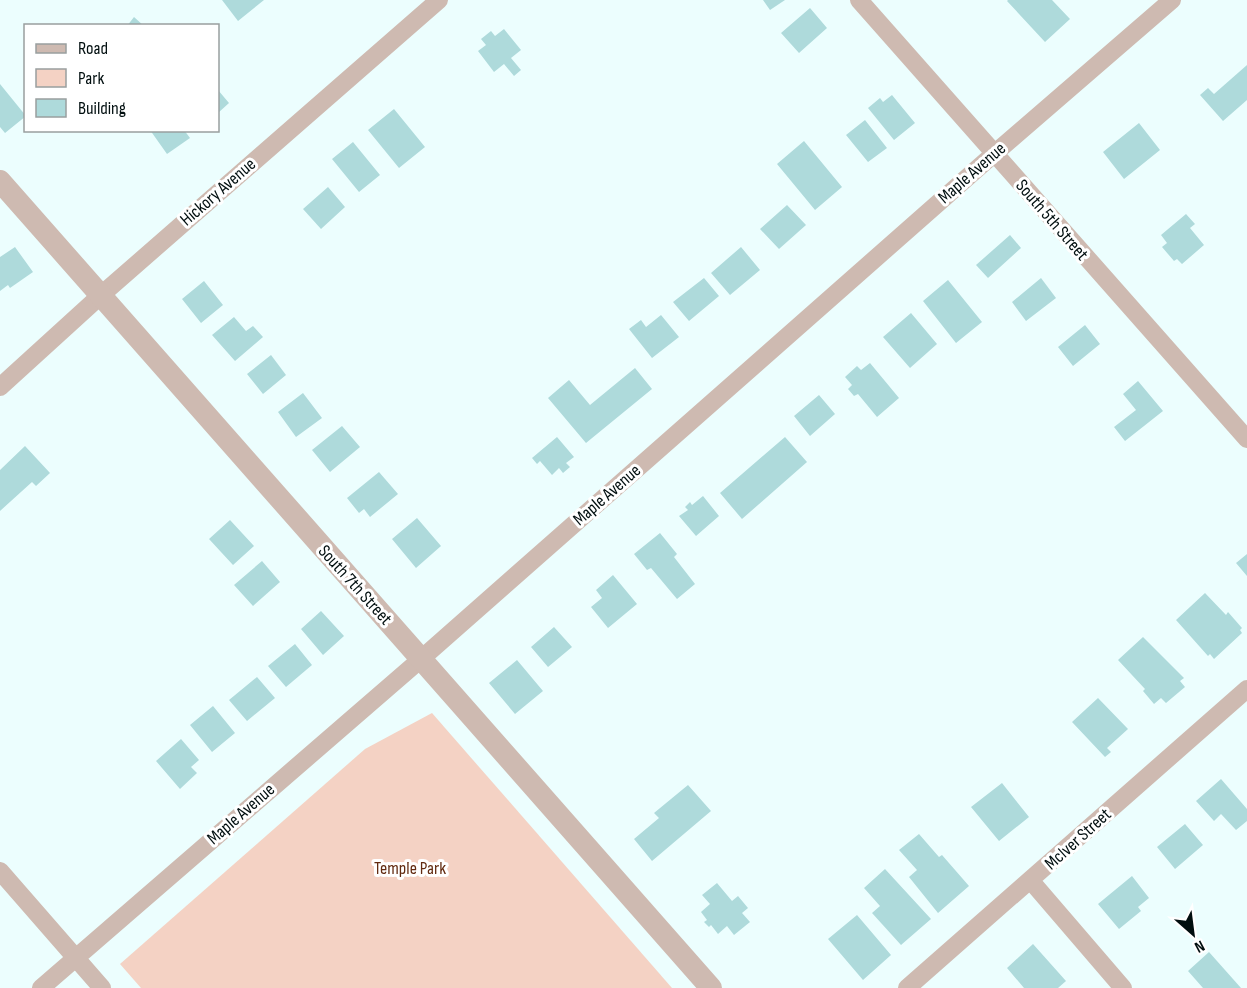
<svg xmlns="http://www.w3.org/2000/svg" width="1247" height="988" font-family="'Sofia Sans Condensed',sans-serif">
<rect width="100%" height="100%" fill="#ecfefe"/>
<path fill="#f4d2c4" d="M432 713 672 988H141L120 964 365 749Z"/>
<path fill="#aedadb" d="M222 0H264L238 21Z
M763 0H785L770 10Z
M1008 0H1052L1070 19 1045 42 1007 1Z
M810 8 827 28 799 53 781 33Z
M134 17 144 26H127Z
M504 29 521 50 511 58 521 70 514 76 504 64 494 72 478 51 486 45 481 39 491 31 495 36Z
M1247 65V100L1223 121 1200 95 1208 88 1214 94Z
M0 84 26 116 5 133 0 127Z
M218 90 229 103 218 113Z
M892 95 915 123 894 140 868 108 880 98 883 102Z
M394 109 425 147 399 168 368 130Z
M865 120 887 148 868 162 846 135Z
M1139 123 1160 150 1124 179 1103 152Z
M150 130H184L190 138 167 154Z
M804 141 842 187 815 210 777 164Z
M353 142 380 175 359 192 332 159Z
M328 187 345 207 321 229 303 209Z
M787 205 806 225 779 249 760 229Z
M1186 214 1195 224 1190 228 1204 245 1182 264 1177 259 1174 261 1162 247 1167 243 1161 235Z
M1010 235 1021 248 988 278 976 265Z
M15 247 33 272 10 288 8 285 0 291V257Z
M741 247 760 270 730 295 711 273Z
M704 278 719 296 689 321 673 302Z
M1041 278 1056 298 1026 321 1012 302Z
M948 280 982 322 956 343 923 301Z
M204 281 223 305 201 323 182 299Z
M911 313 937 344 910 368 883 337Z
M661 315 679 337 652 358 629 329 641 320 646 327Z
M234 317 246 331 253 326 263 337 235 361 212 335Z
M1085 325 1100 344 1073 366 1058 347Z
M271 355 286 375 263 394 247 374Z
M870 363 899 398 877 417 858 394 854 396 848 389 852 385 845 377 857 366 861 370Z
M635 368 652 389 586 443 548 398 569 380 590 405Z
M1138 381 1163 411 1125 441 1114 427 1136 410 1123 394Z
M303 393 322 418 296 437 278 412Z
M819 395 835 414 810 436 794 416Z
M342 426 360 447 330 472 312 450Z
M557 437 574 457 566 463 570 467 563 473 559 468 552 475 540 461 537 464 532 458Z
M785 437 807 462 742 519 720 493Z
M25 446 50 473 36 486 32 482 0 511V470Z
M379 472 398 494 370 517 364 509 359 513 347 498Z
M703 496 719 516 696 536 679 516 688 510 685 507 690 502 692 505Z
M417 518 441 546 416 568 392 539Z
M230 520 254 546 233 565 209 539Z
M660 533 677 554 674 557 695 584 677 599 651 568 647 570 634 554Z
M1247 554V576L1236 563Z
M262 561 280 582 253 606 234 585Z
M613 575 637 604 608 628 591 607 602 598 596 590Z
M1205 593 1226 615 1228 612 1242 628 1240 630 1242 633 1214 659 1210 654 1208 656 1176 620Z
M321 611 344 636 323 655 301 629Z
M554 627 572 647 548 667 531 647Z
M1143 637 1184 678 1180 681 1185 687 1166 703 1161 698 1154 704 1143 691 1145 689 1118 660Z
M295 644 312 665 286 687 268 666Z
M517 660 543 691 515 714 489 683Z
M257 677 275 698 247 721 229 700Z
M1098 698 1128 729 1107 748 1111 752 1105 757 1072 722Z
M213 706 235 733 212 752 190 725Z
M181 739 199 760 191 767 197 773 180 789 156 761Z
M1221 779 1247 809V821L1236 830 1221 814 1214 821 1196 801Z
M1002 783 1029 817 999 841 971 807Z
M688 785 711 811 652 861 634 839 659 818 654 813Z
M1185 824 1203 845 1175 869 1157 847Z
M919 834 939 857 942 855 969 886 938 913 909 877 917 870 899 850Z
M885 869 931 919 901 945 872 913 880 906 864 888Z
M1132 876 1149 898 1138 907 1141 911 1119 929 1098 904Z
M717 883 732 901 738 896 748 908 742 913 750 922 734 935 727 926 718 934 711 925 709 927 704 922 707 920 701 912 710 904 702 895Z
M857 915 891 955 863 980 828 939Z
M1033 944 1066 981 1058 988H1024L1007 968Z
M1209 952 1241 988H1203L1188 971Z"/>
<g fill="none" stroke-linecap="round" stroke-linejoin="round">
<path stroke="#cebab1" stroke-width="18" d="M859 0 1247 439
M0 387 100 296 439 0
M0 871 102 988
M1031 881 1123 988
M41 988 421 659 995 153 1172 0
M907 988 1247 689"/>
<path stroke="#cebab1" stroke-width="22" d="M0 181 711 988"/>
</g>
<g text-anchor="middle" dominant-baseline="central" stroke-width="6" stroke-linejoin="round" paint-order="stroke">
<g font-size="18" fill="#010e0f" stroke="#fff">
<text transform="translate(972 173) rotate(-41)">Maple Avenue</text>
<text transform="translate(218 192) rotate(-41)">Hickory Avenue</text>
<text transform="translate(1052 220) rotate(49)">South 5th Street</text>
<text transform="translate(607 495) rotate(-41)">Maple Avenue</text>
<text transform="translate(355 585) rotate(48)">South 7th Street</text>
<text transform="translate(241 814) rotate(-41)">Maple Avenue</text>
<text transform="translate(1078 839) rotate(-42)">McIver Street</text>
</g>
<g font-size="18" fill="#622b11" stroke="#fff">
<text x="410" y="868">Temple Park</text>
</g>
</g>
<rect x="24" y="24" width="195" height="108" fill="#ffffff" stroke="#999f9f" stroke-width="1.5"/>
<rect x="36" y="44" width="30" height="9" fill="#cebab1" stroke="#999f9f" stroke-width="1.5"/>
<text x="78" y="54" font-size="18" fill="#010e0f">Road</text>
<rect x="36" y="69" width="30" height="18" fill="#f4d2c4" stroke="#999f9f" stroke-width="1.5"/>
<text x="78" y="84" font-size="18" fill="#010e0f">Park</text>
<rect x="36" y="99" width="30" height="18" fill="#aedadb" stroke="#999f9f" stroke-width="1.5"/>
<text x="78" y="114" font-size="18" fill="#010e0f">Building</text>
<g transform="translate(1193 934) rotate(152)" stroke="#ffffff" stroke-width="4.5" paint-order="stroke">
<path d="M0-4.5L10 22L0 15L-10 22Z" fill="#010e0f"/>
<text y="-9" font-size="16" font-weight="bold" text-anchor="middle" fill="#010e0f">N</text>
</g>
</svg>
